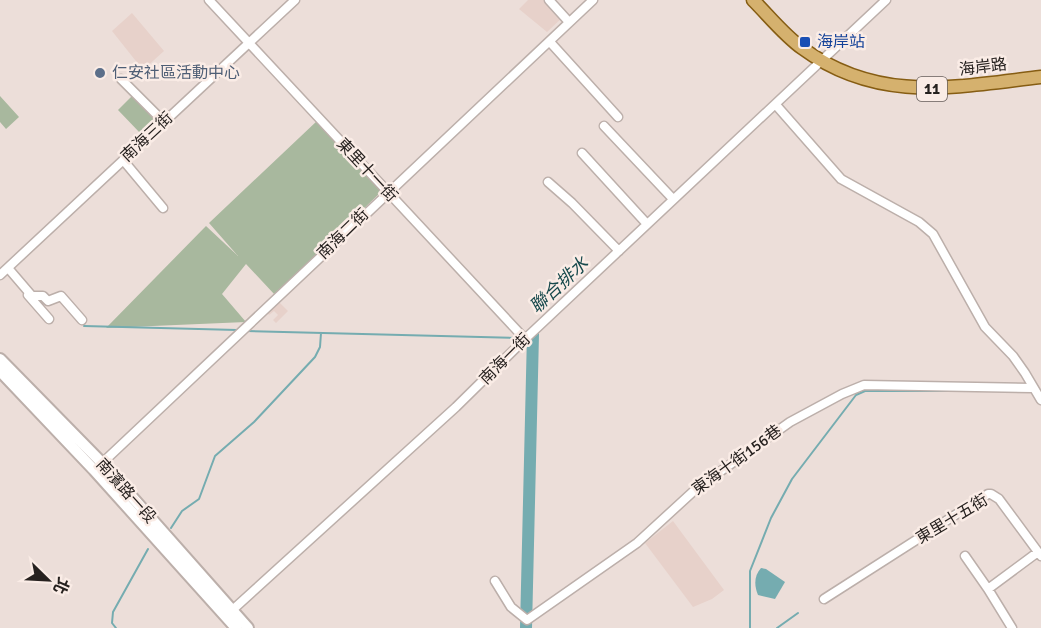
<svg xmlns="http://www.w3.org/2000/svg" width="1041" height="628" font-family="Signika,'Noto Sans TC',sans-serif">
<rect width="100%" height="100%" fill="#ecded9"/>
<path fill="#e7d1ca" d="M528 0H548L563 17 547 32 519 9Z
M132 13 164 51 143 70 112 31Z
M277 300 288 311 276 323 273 320 278 315 274 311 269 315 266 311Z
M673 521 724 590 712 599 693 607 645 543Z"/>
<path fill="#a8b89e" d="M134 94 157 118 141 134 118 110Z
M0 96 19 117 6 129 0 122Z
M318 120 386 187 275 295 246 264 222 294 246 322 106 328 206 226 238 256 209 223Z"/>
<path fill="#75acb0" d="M761 568 766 569 785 582 775 599 758 595C754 585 754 576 761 568Z"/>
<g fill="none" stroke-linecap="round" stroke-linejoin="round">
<path stroke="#75acb0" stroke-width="2" d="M84 326 237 330
M246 331 519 338
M171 528 182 511 199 499 215 456 254 422 315 357 320 347 321 333
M116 628 112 623 113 612 148 549
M750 628V571L771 518 792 479 856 395 865 391H984
M777 628 798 613"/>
<path stroke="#75acb0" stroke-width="12" d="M526 628 533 334"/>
<defs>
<path id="street" d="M209 0 525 339
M549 0 569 22
M550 42 618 117
M121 79 164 122
M776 105 841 179 919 222 933 234 985 327 1013 356 1025 373 1041 400
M604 126 673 199
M582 153 647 224
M123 160 163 208
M548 182 572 203 619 251
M8 268 32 296H43L48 301 61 296 82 320
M0 275 295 0
M28 295 49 319
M99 466 593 0
M965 556 988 589 1038 552
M495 581 511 607 527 620 637 543 697 488 790 422 842 394 864 385 1032 388
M988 589 1012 628
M824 599 988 494H991L999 499 1041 556
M228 614 456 407 525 339 886 0"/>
<path id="secondary" d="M0 359 102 463 248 628
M0 371 94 470 236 628"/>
<path id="primary" d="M753 0C769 16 784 35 802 48 878 104 955 87 1041 77"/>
</defs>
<use href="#street" stroke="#bcafaa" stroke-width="11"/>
<use href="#secondary" stroke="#bcafaa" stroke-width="14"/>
<use href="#primary" stroke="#865d13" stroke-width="15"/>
<use href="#street" stroke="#fff" stroke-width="8"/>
<use href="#secondary" stroke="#fff" stroke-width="10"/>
<use href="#primary" stroke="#d5b16e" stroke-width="12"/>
</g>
<rect fill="#1a4fb4" stroke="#faece6" stroke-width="2" x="799" y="36" width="12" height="12" rx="3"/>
<circle fill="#5c6f8a" stroke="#faece6" stroke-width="2" cx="100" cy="73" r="6"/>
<g text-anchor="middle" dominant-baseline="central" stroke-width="5" stroke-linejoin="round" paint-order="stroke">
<rect fill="#faece6" stroke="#665e5b" stroke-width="1.5" x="917" y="77" width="30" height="24" rx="4.5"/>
<g font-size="15" font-weight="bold" fill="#26211f">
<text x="932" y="89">11</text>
</g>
<g font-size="16" fill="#164399" stroke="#faece6" text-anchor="start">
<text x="817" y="42">海岸站</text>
</g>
<g font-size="16" fill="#26211f" stroke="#faece6">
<text transform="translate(983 67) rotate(-7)">海岸路</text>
<text transform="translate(147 137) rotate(-43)">南海三街</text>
<text transform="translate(367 170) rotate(47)">東里十一街</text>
<text transform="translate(343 234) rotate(-44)">南海二街</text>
<text transform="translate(505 359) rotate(-45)">南海一街</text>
<text transform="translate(737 460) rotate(-36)">東海十街156巷</text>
<text transform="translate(126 491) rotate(48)">南濱路一段</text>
<text transform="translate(952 519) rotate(-31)">東里十五街</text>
</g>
<g font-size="16" fill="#4e5e75" stroke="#faece6" text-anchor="start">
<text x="112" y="73">仁安社區活動中心</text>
</g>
<g font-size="18" font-style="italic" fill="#17494c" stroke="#faece6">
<text transform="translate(559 285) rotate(-43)">聯合排水</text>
</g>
</g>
<g transform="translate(48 580) rotate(114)" stroke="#faece6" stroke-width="4.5" paint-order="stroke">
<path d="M0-4.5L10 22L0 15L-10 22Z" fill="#26211f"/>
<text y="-9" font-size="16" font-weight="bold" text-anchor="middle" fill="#26211f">北</text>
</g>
</svg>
